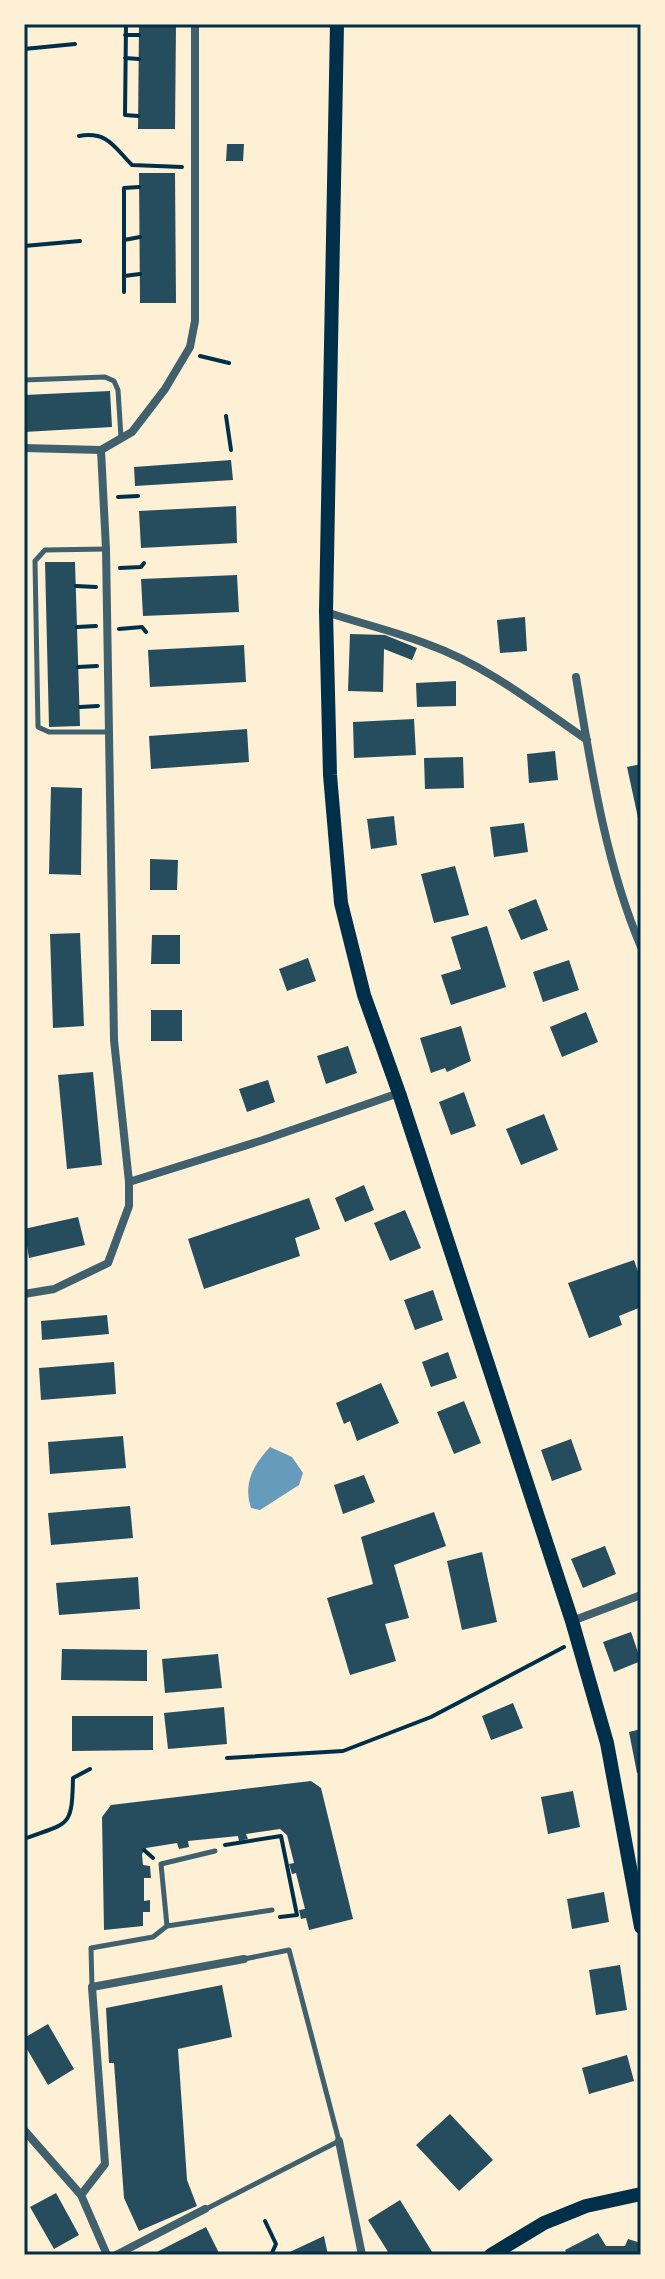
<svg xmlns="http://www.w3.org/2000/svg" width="665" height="2279" font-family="'Golos Text',sans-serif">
<rect width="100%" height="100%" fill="#fdf0d5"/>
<path fill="#669bbc" d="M270 1447 292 1457 303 1473 299 1485 260 1510 251 1508C243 1484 253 1465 270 1447Z"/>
<path fill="#264d5e" d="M139 24H176L175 129H138Z
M227 144H244L243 161H226Z
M139 173H175L176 303H140Z
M110 391 112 427 24 432V395Z
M231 460 233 480 135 486 134 467Z
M236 506 237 543 141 548 139 511Z
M45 562H75L80 726 49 727Z
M237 575 239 612 143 616 141 579Z
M525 617 527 651 500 653 497 620Z
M350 634 385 635 417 648 412 660 384 649 383 692 348 691Z
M244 645 246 682 150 687 148 650Z
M456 681V706L417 707 416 683Z
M414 719 416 755 354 758 353 722Z
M247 729 249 762 151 769 149 736Z
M555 751 558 780 529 783 527 754Z
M463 757 464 788 425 789 424 758Z
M641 764V827H640L627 767Z
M51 787 82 788 81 875 49 874Z
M394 816 397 845 371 849 367 819Z
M524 823 528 852 494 857 490 827Z
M150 859 178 860 177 890H150Z
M455 866 469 915 434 923 421 874Z
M536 899 548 930 521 940 508 910Z
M487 926 506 987 451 1005 441 975 461 969 451 937Z
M80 933 84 1026 53 1028 50 934Z
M152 935H180V964H151Z
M308 958 316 981 287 991 279 969Z
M569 960 579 990 543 1002 533 972Z
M151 1010H182V1041H151Z
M586 1012 598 1042 562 1057 550 1027Z
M461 1026 471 1061 447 1072 445 1068 431 1073 420 1038Z
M348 1046 357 1073 326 1084 317 1056Z
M93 1072 102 1165 67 1169 58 1075Z
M268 1080 275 1102 247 1112 239 1089Z
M464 1092 476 1126 451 1135 439 1102Z
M544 1114 558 1150 521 1165 506 1129Z
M364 1185 374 1210 345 1222 335 1198Z
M309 1198 320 1229 295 1238 300 1256 204 1289 188 1239Z
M405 1210 421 1248 390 1261 374 1223Z
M78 1217 85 1245 29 1258 24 1229Z
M634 1260 641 1280V1307L619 1316 622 1325 589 1338 568 1283Z
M433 1290 443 1320 415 1330 404 1300Z
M107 1315 109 1334 42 1340 41 1321Z
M448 1352 457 1378 431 1387 422 1362Z
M114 1362 116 1394 41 1400 39 1368Z
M381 1383 399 1423 357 1441 350 1421 344 1424 336 1403Z
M464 1401 481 1443 454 1454 437 1412Z
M123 1436 126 1468 50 1474 48 1442Z
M571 1439 582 1470 552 1481 541 1450Z
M364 1475 375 1502 343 1514 334 1485Z
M130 1506 133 1538 51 1545 48 1513Z
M434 1512 446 1546 394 1565 409 1618 385 1624 396 1661 350 1675 327 1598 373 1584 361 1537Z
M605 1546 616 1574 583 1588 571 1559Z
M482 1552 497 1622 462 1630 447 1561Z
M138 1577 140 1609 59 1615 56 1583Z
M631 1632 641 1661 614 1672 603 1642Z
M62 1649 147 1650V1681L61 1680Z
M218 1654 222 1688 165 1693 162 1659Z
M513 1703 523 1728 491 1740 482 1716Z
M224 1707 227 1744 168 1749 164 1713Z
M72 1716H153V1750L72 1751Z
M641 1729V1772L637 1773 629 1732Z
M311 1781 321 1788 353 1919 309 1930 306 1918 301 1919 299 1910 305 1909 296 1873 292 1874 289 1864 294 1863 287 1835 280 1829 246 1834 248 1839 239 1841 238 1836 188 1841 189 1847 179 1849 177 1843 146 1848 142 1854 143 1865 150 1866 151 1878H144V1901L150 1900V1912H143V1926L104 1930 102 1817 111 1805Z
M573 1791 580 1827 548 1834 541 1797Z
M604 1892 609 1922 572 1929 567 1899Z
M620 1965 627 2010 596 2015 589 1970Z
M222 1985 232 2037 178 2049 187 2180 197 2206 139 2231 124 2198 114 2063H109L106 2008Z
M48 2024 74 2069 48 2085 24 2044V2038Z
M627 2055 634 2081 589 2094 582 2068Z
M450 2114 493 2160 459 2191 416 2145Z
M56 2193 79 2235 54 2249 30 2207Z
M400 2200 434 2255H390L368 2220Z
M206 2227 220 2255H151Z
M598 2233 606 2246H625L628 2239 641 2243V2255H568L565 2250Z
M324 2236 328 2255H284L294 2250Z"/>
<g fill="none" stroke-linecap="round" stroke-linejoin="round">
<path stroke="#003049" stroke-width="4" d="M126 24 125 115 138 116
M125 35H139
M24 49 75 44
M125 58 139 59
M79 136C108 131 114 147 132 165L182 167
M124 240 140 237
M24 246 80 241
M124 276 140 274
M124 292V188L139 187
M200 356 229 363
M226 416 231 450
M118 497 138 496
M120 568 141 567 144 563
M76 586 96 587
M77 627 96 626
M119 629 142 627 146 632
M78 667 97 666
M80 707 98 706
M227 1758 343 1751 431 1717 564 1647
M24 1839C69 1822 72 1829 73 1778L90 1769
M225 1845 281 1836 297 1915 280 1917
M144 1850 153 1858
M265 2221 276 2244 271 2255"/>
<path stroke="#3f606c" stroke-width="5" d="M24 380 105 377 114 381 118 390 121 437
M106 549 45 550 35 561 38 727 49 732H108
M167 1926 161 1864 215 1851
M92 1987 91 1948 153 1937 167 1926 272 1910
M206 2209 339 2141 289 1950 244 1959"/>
<path stroke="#3f606c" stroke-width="8" d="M24 448 101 450
M326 612C359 623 394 631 427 644 486 665 536 705 587 740
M576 677C591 767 605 862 641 947
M129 1182 114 1040 106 549 101 450 132 432 165 389 190 347 195 321V24
M24 1294 54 1289 108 1263 129 1206V1182L263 1140 399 1093
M572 1621 641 1595
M24 2130 81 2195 107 2255
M339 2141 362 2255
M81 2195 105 2164 92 1987 244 1959
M116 2255 205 2209"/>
<path stroke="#003049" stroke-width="14" d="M337 24 326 612 330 775 341 903 364 995 399 1093 572 1621 607 1743 641 1927
M491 2255 544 2223 586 2206 641 2194"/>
</g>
<rect width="665" height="2279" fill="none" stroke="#fdf0d5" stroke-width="52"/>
<rect x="26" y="26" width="613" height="2227" fill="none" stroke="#003049" stroke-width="3"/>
</svg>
